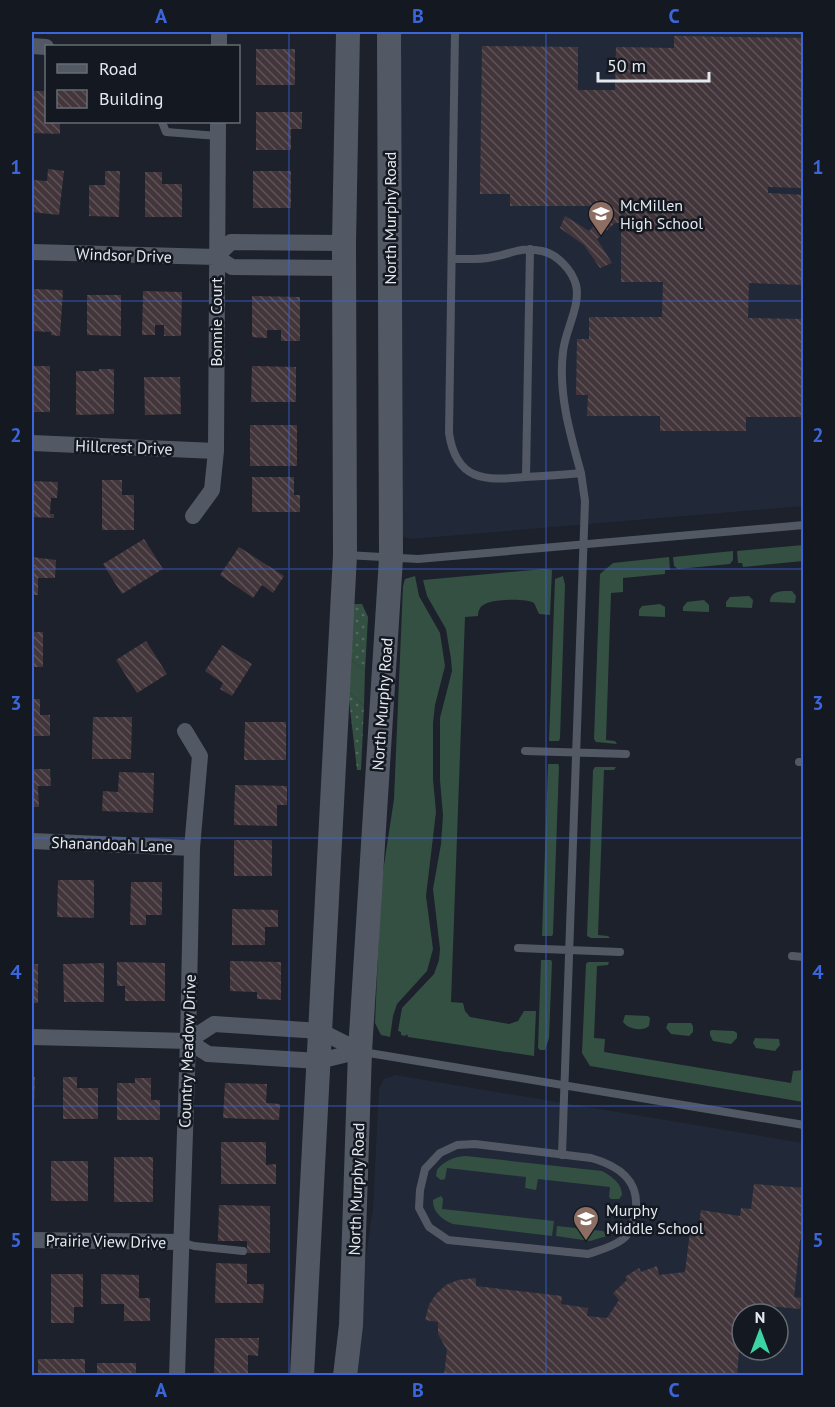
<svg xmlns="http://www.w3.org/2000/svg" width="835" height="1407" font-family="'PT Sans',sans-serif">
<defs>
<pattern id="garden-dots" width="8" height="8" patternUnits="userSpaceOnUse" patternTransform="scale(1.5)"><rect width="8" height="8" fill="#345042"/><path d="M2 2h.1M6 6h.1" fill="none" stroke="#51695e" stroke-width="1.8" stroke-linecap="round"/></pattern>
<pattern id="building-back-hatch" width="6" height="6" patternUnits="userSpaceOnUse" patternTransform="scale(1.5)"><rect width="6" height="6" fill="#43363b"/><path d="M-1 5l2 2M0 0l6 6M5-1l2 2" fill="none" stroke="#5e5358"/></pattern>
</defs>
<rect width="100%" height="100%" fill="#1c212b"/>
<path fill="#212938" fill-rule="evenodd" d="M397 32H803V506L411 539 399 536Z
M395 1075 803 1143V1375L355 1376 363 1277 373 1208 379 1089 384 1079ZM742 1314H778V1350H742Z"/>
<path fill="#345042" d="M803 545V561L743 567 742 563H738L737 551Z
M733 551V560L730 564 678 569 674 566 673 557Z
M669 557 670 570H665V574L623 578V592L611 593 606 740 615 741 617 744 596 742 594 739 600 574 613 563Z
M544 569 552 570 550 615 539 614 534 603C526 598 494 599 485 604 480 606 478 611 478 616L465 617 451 1002 463 1003 465 1011 470 1017 509 1024 518 1021 524 1011H536L534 1056 408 1037 407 1034 405 1036 401 1035V1032L398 1031 402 1008 434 974 439 960 440 949 433 889 441 844 443 815 440 780V718L452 671 451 659 446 629 427 596 423 580Z
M415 576 419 596 440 633 445 666 435 705 433 723V779L436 812 426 896 433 949 427 971 397 1004 393 1016 390 1037 381 1035 375 1023 381 885 394 799 403 586 405 579Z
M563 576 565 585 560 738 559 741H549L555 579Z
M792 591 796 596 795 603 770 602C770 590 783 591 792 591Z
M749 596 753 600 752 608 726 607V602L730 597Z
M704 600 709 605V612L683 611V607L687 602Z
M660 604 665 607V617L639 616V610L642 606Z
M348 657 365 671 364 706 348 691Z
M548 764H558L559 766 553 934 552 936H542Z
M595 767H616L614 770H604L598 935 608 936 610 938H591L587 936 593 770Z
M541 960H551L552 962 549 1038 545 1050H540L538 1048Z
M588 962H609L608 965 597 966 594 1038 605 1039 604 1052 791 1083 793 1071 803 1070V1102L590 1066 582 1053 586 964Z
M625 1015 648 1016 650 1018 649 1026C642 1032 628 1029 623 1022Z
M668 1023H691L693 1026V1032L689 1036 671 1034 666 1028Z
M712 1030 734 1031 737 1033V1038L731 1044 713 1041 710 1035V1031Z
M755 1038 779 1039 780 1045 775 1051 756 1048 753 1043Z
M466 1156 602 1171C611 1176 622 1183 622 1195L619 1199H611L609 1197 610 1187 538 1179 536 1190 525 1188 526 1177 447 1168 445 1179 441 1180 436 1176 437 1170C444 1161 453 1157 466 1156Z
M441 1196 443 1199 442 1209 554 1221 552 1236 453 1224C443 1220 432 1212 433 1200Z
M557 1226 603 1231 607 1236 590 1241 556 1236Z"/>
<path fill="url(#garden-dots)" d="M355 604H362L368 617 365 671 348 657 352 608Z
M348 691 364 706 361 770H357Z"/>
<path fill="url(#building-back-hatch)" d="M674 36 804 38V188L768 187V193L804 195V285L749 283 748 318 804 319V417H746V431H660V416H587L588 395H576L577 339H589V317H662L663 282H621V223H615L597 239 612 263 600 268 584 245 560 228 565 216 589 231 605 213V206H510V194H480L482 46 578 47V90H615L616 47 674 48Z
M256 49H295V85H256Z
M32 91H46V122H60V134L32 133Z
M256 112H302V129H291V150H256Z
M48 169 64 171 59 215 32 212V180L47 181Z
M105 171H120L119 217 89 216V185H105Z
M253 171H291V208H253Z
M145 172H162V184H182V217H145Z
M32 289 63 290 60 336 51 335V332L32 331Z
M143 291 182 292 181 336H164V325H155V335H142Z
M87 295H121V336L87 335Z
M252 296 300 297V341H281V330H267V338L252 337Z
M32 366H50V412H32Z
M252 366 296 367V402H251Z
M99 369H114V414L76 415V371H99Z
M144 377H180L181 414 145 415Z
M250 425H297V466H250Z
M252 477H294V495H300V512H252Z
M102 480H122V495H134V530H102Z
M32 481 58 482 57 498H51L50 514H54V518L32 517Z
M144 539 163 569 122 594 103 564Z
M239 547 284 576 273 593 262 585 253 598 220 575Z
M32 557 56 560 55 578H38V595H32Z
M32 632H43V667H32Z
M146 641 167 674 137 693 116 660Z
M222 645 252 664 232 696 220 689 223 683 205 671Z
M32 699H40V715H50V736H32Z
M93 717H132L131 759H92Z
M245 722H286V760H244Z
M32 769H50L51 786H38L39 807H32Z
M119 772 154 773 153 813 102 811 103 791 118 792Z
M235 785 287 786V805H277V826L234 825Z
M234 840H272V876H234Z
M58 880H94V918L57 917Z
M131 882H162V915H146V925H130Z
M232 909 278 910V927H265V945H232Z
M230 961 281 962V1000L257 999V992L230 991Z
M117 962 165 963V1001H125V986H117Z
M104 963V1002H64L63 964Z
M32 964H38V1003H32Z
M32 1077H35L34 1109H32Z
M63 1077H77V1088H98V1119H63Z
M135 1078H151V1100H160V1120H117V1083H135Z
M225 1083 267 1084 266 1103 280 1104 279 1120 223 1118Z
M221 1142H266V1165L276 1164V1184H221Z
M114 1157H153V1202H114Z
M51 1161H88V1201H51Z
M754 1184 804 1188V1240H800L794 1297 801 1298 800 1309 768 1306 767 1312 744 1311 742 1314 737 1376H444L447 1350 438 1334V1322L425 1320 429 1305 436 1294 446 1285 458 1280 476 1278V1286L562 1296 561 1304 588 1308 587 1316 607 1318 619 1300 613 1293 627 1280 625 1277 631 1273 639 1268 641 1272 657 1266 659 1275 685 1272 690 1232 698 1233 701 1210 740 1216 741 1208 751 1209Z
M219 1205 270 1206V1253H247V1241H218Z
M216 1263 247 1264V1284H264L263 1303H215Z
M51 1274H83V1307H74V1323H51Z
M101 1274 139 1275V1298H150V1321H124V1304H101Z
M215 1338H259L258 1356 248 1355V1375L214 1374Z
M38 1359H85V1376H38Z
M97 1363H136V1376H97Z"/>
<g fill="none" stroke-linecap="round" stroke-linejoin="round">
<path stroke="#535964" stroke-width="8" d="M455 32 449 433C456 481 485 481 525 477 544 476 563 475 581 473L585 501 562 1155
M162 122 166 132 218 136
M452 259C465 259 479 260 493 257 513 254 518 246 542 251 557 254 572 270 576 285 581 306 565 330 563 352 558 393 570 434 581 473
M526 477 530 249
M346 555 418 559 804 525
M525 751 626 754
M799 762H804
M518 948 620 952
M792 956 804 957
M363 1052 804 1125
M475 1144 591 1158C623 1167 643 1184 634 1219 632 1226 629 1235 623 1239 613 1247 600 1250 588 1254L448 1240 429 1227 419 1208 420 1190 425 1169 440 1153 457 1145Z
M181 1242 194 1246 243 1251"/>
<path stroke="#535964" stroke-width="16" d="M32 46 46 47
M219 46V32
M32 252 216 257 232 267 344 268
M216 257 231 242 344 243
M32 443 216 451
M193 516 212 490 216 451 218 122
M32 841 192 848
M32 1037 188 1041 208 1054 319 1061 360 1051
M188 1041 214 1024 320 1031 360 1051
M32 1240 181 1242
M177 1376 188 1041 192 848 200 756 185 731"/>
<path stroke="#535964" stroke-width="24" d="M302 1376 345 555 344 243 348 32
M345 1376 351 1325 360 1051 391 558 389 32"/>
</g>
<path fill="none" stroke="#3b65db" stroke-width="1.5" stroke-opacity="0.55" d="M289 32V1376M546 32V1376M32 301H804M32 569H804M32 838H804M32 1106H804"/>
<defs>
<symbol id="school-pin" viewBox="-11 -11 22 30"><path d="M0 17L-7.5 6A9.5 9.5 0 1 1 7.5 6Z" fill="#8d6e63" stroke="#131821"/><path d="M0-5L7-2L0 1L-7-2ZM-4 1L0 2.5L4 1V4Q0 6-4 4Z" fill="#fff"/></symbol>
</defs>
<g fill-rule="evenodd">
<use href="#school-pin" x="586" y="199" width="30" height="40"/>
<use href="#school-pin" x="571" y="1204" width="30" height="40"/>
</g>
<g text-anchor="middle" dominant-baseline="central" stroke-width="5" stroke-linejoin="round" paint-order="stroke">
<g font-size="16" fill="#e5e9ef" stroke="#131821" text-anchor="start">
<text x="620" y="205">McMillen<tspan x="620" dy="18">High School</tspan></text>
<text x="606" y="1210">Murphy<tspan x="606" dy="18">Middle School</tspan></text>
</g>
<g font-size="16" fill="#e5e9ef" stroke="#131821">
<text transform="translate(390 218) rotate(-90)">North Murphy Road</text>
<text transform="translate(124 255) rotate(2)">Windsor Drive</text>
<text transform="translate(216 322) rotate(-90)">Bonnie Court</text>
<text transform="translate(124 447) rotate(2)">Hillcrest Drive</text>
<text transform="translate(382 704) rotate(-86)">North Murphy Road</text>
<text transform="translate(112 844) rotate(2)">Shanandoah Lane</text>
<text transform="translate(187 1051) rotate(-88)">Country Meadow Drive</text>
<text transform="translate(356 1189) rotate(-88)">North Murphy Road</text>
<text transform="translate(106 1241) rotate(1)">Prairie View Drive</text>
</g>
</g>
<rect width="835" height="1407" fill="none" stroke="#131821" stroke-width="66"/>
<rect x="45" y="45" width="195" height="78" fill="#131821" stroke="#676c73" stroke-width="1.5"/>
<rect x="57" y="64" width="30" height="9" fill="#535964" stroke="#676c73" stroke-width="1.5"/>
<text x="99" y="75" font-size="18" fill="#e5e9ef">Road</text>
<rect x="57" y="90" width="30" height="18" fill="url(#building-back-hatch)" stroke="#676c73" stroke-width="1.5"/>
<text x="99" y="105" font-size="18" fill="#e5e9ef">Building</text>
<g transform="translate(760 1332)"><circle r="28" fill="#131821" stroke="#676c73" stroke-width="1.5"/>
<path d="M0-4.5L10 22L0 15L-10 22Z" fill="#3cd4a3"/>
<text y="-9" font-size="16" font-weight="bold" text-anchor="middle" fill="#e5e9ef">N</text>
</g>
<path d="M598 72v9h111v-9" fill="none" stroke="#e5e9ef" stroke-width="3"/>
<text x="607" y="72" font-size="18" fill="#e5e9ef" stroke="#131821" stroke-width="4.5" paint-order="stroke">50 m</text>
<rect x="33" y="33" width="769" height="1341" fill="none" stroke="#3b65db" stroke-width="2"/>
<g font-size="20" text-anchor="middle" font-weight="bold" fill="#3b65db">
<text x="161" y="23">A</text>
<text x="418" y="23">B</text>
<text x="674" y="23">C</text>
<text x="16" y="174">1</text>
<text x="818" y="174">1</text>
<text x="16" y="442">2</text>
<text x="818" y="442">2</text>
<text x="16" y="710">3</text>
<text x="818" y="710">3</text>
<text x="16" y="979">4</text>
<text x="818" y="979">4</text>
<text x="16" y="1247">5</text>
<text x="818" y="1247">5</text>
<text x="161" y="1397">A</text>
<text x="418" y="1397">B</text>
<text x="674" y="1397">C</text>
</g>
</svg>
